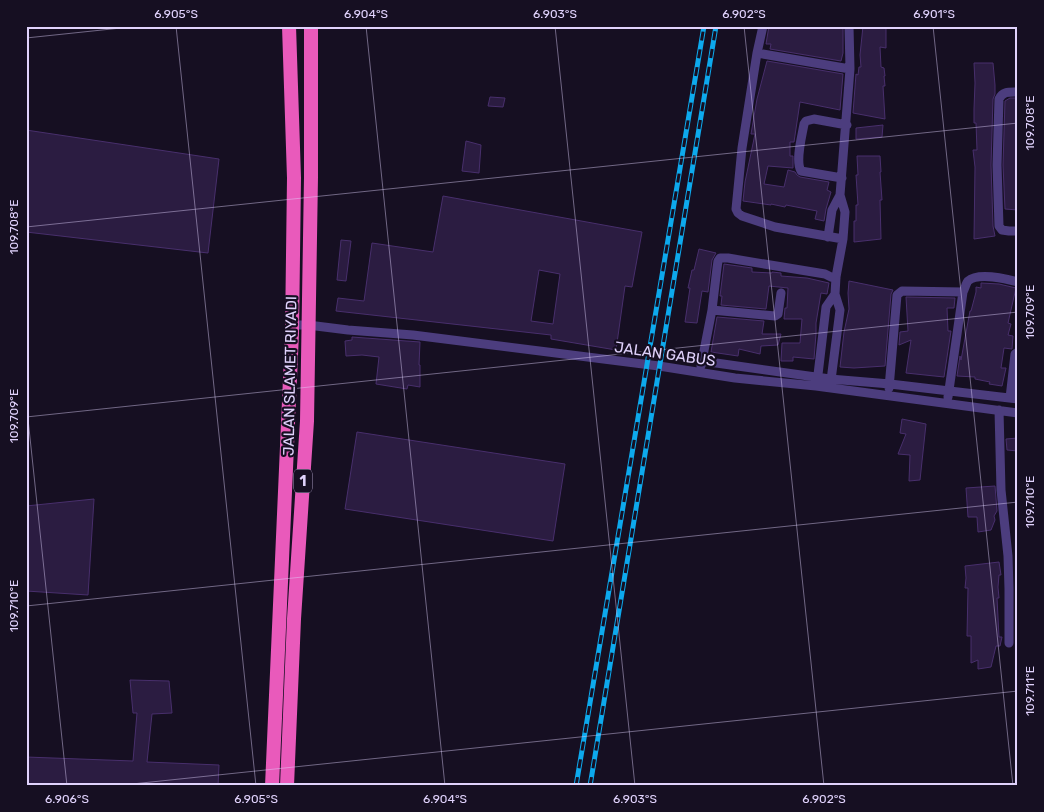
<svg xmlns="http://www.w3.org/2000/svg" width="1044" height="812" font-family="Rubik,sans-serif">
<rect width="100%" height="100%" fill="#160f22"/>
<path fill="#2b1c41" stroke="#482f6c" fill-rule="evenodd" d="M769 26H843V53L841 61 770 49 771 44H766Z
M863 26H886V48L880 47 881 67 884 68 885 76H884L885 86H883L885 119 853 113 856 74 858 75 859 67H861L860 55Z
M767 61 843 74 840 110 800 102 794 142H790V156H793V168L768 166 764 184 784 187 788 170 795 172 797 175 800 177 829 182 827 190 831 192 826 209 824 221 815 219 817 211 786 205 785 207 771 204V205L743 201 745 182 755 134H751L757 99Z
M974 63H993L995 85V94L993 99 991 165 993 226 995 236 974 239 975 167 973 150H977L976 123H974V109L975 83Z
M490 97 505 98 503 107 488 106Z
M1010 98H1017L1018 210 1005 209 1003 165 1005 101Z
M883 125 882 137 856 139V128Z
M26 130 219 159 208 253 26 232Z
M466 141 481 145 479 173 462 171Z
M857 156H880L881 172H880L882 200H880L881 239 854 242V221H856V205H858L856 175H858Z
M443 196 642 232 632 287 625 286 616 350 551 339V335L336 311 338 298 364 301 372 243 433 252ZM539 270 560 274 553 324 531 321Z
M341 240 351 241 346 281 337 280Z
M699 249 716 253 712 260 708 292 702 291 697 323 685 322 690 288H688L692 270H694Z
M724 264 752 268V272L772 273V272L781 273V276L807 278 829 283 827 294 821 293 816 323V334L814 359 793 357V361H781L782 343H800L802 319H784L785 308H787L788 288 769 286 766 309 721 305 722 296H720Z
M849 281 893 290 891 294 885 366 854 368 840 367 844 332 849 309 848 293Z
M981 283 999 284 1016 288 1008 323 1011 324 1008 335 1013 336 1012 349 1004 348 1001 368H1006L1002 386 989 384 990 382 975 379V377L957 376 960 356 961 360 970 311H971L976 292V287L981 288Z
M906 297 955 298 954 308H947L948 331H951L944 377 906 373 911 340 899 345 900 332 908 331Z
M717 317 764 321 762 334H781L778 345 761 346 760 354 739 349 738 356 711 352Z
M352 337 420 342 419 365H420V387L408 385 407 389 376 384 379 357 362 355 346 356 345 341 352 340Z
M902 419 926 424 920 480 909 481 910 455 898 454 906 434 900 433Z
M357 432 565 464 553 541 345 509Z
M1018 438V451L1007 450 1006 439Z
M995 486 997 511 994 516 995 520 991 530 978 532 977 517H968L966 488Z
M94 499 88 595 26 591V506Z
M999 562 1001 575H999L998 587 999 598H997L999 637H1002L1000 646H996L991 667 978 669V660L971 663V636H967L968 588H965L966 578 965 566Z
M130 680 169 681 172 713 152 714 147 762 219 765 218 786H26V757L133 761 137 713H133Z"/>
<g fill="none" stroke-linecap="round" stroke-linejoin="round">
<path stroke="#4c3d7e" stroke-width="9" d="M763 26 757 53 742 148 736 209 738 213 742 216 775 227 843 239 836 277 835 294 840 310 830 388
M757 53 850 69
M1018 92C1009 92 1003 91 999 99L997 165 999 226 1002 230 1009 231H1018
M842 178 801 171C795 161 802 136 804 124L806 121 814 119 847 125
M828 237 832 210 840 195
M843 239 845 212 840 195 850 69 849 26
M963 292C965 289 966 283 968 281 978 272 1007 279 1018 282
M712 310 775 316 778 314 781 293
M292 325H308L348 330 413 335 659 366 735 378 816 386 1018 413
M702 361 830 379 890 384 1018 399
M701 366 712 310 717 268 718 261 720 258H728L825 274 831 277 836 278
M817 383 826 307 835 294
M889 388 897 295 902 291 963 292 948 397
M1010 398 1015 354 1018 352
M999 410 1001 490 1008 556 1009 589V643"/>
<path stroke="#e95abb" stroke-width="14" d="M272 786 292 333 294 178 289 26
M287 786 294 619 307 421 311 177V26"/>
<defs>
<path id="rail" d="M576 786 704 26
M590 786 716 26"/>
</defs>
<use href="#rail" stroke="#0da9ed" stroke-width="5"/>
<use href="#rail" stroke="#160f22" stroke-width="3" stroke-dasharray="9" stroke-linecap="butt"/>
</g>
<path fill="none" stroke="#e0d2fc" stroke-width="1" stroke-opacity="0.45" d="M176 26 256 786M366 26 445 786M555 26 635 786M744 26 824 786M933 26 1013 786M26 38 140 26M26 227 1018 123M26 400 67 786M26 417 1018 312M26 606 1018 502M113 786 1018 691"/>
<g text-anchor="middle" dominant-baseline="central" stroke-width="4.5" stroke-linejoin="round" paint-order="stroke">
<rect fill="#160f22" stroke="#a398bb" stroke-width="1" x="294" y="469.5" width="18" height="23" rx="4"/>
<g font-size="14" font-weight="bold" fill="#e0d2fc">
<text x="303" y="481">1</text>
</g>
<g font-size="15" fill="#e0d2fc" stroke="#160f22">
<text transform="translate(665 354) rotate(8)">JALAN GABUS</text>
<text transform="translate(290 376) rotate(-89)">JALAN SLAMET RIYADI</text>
</g>
</g>
<rect width="1044" height="812" fill="none" stroke="#160f22" stroke-width="55"/>
<rect x="28" y="28" width="988" height="756" fill="none" stroke="#e0d2fc" stroke-width="2"/>
<g font-size="12" text-anchor="middle" fill="#e0d2fc">
<text x="176" y="18">6.905°S</text>
<text x="366" y="18">6.904°S</text>
<text x="555" y="18">6.903°S</text>
<text x="744" y="18">6.902°S</text>
<text x="934" y="18">6.901°S</text>
<text transform="translate(1030 123) rotate(-90)" y="4">109.708°E</text>
<text transform="translate(14 227) rotate(-90)" y="4">109.708°E</text>
<text transform="translate(1030 312) rotate(-90)" y="4">109.709°E</text>
<text transform="translate(14 416) rotate(-90)" y="4">109.709°E</text>
<text transform="translate(1030 502) rotate(-90)" y="4">109.710°E</text>
<text transform="translate(14 606) rotate(-90)" y="4">109.710°E</text>
<text transform="translate(1030 691) rotate(-90)" y="4">109.711°E</text>
<text x="67" y="803">6.906°S</text>
<text x="256" y="803">6.905°S</text>
<text x="445" y="803">6.904°S</text>
<text x="635" y="803">6.903°S</text>
<text x="824" y="803">6.902°S</text>
</g>
</svg>
